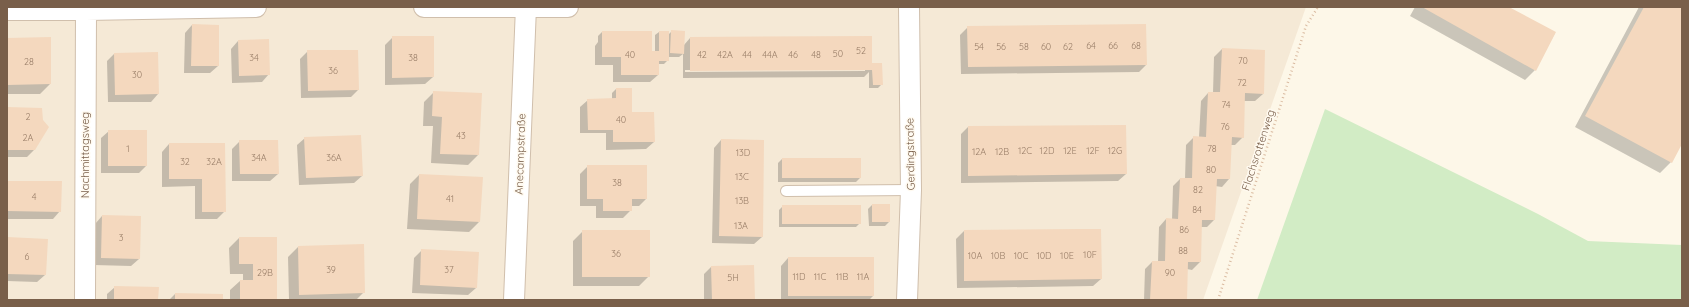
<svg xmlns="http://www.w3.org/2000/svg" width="1689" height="307" font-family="Quicksand,sans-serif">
<rect width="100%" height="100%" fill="#fdf7e8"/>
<path fill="#f5e9d6" d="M7 7H1306L1203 300H7Z"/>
<path fill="#d2ecc5" d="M1325 109 1538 214 1588 241 1682 245V300H1257Z"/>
<path fill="#0003" fill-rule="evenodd" d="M1415 7H1507L1555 33 1535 70 1525 80 1410 16Z
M1639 7H1682V142L1671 162 1660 173 1575 127Z
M192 25 218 66 210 73H184L185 33Z
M968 27 1146 65 1139 72 961 74 960 35Z
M672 31 684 45 690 38 871 64 882 84 878 88H869V72L864 77 683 78V54L679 57H668V60L664 64H658V75L650 82H613V65H595V46L598 42V36L602 32 651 52H655V35L659 32 668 35ZM865 69V71L685 72V70Z
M393 37 433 77 425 84 385 85V45Z
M7 39 50 84 40 94H7Z
M238 41 269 74 262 82 232 83 231 49Z
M1222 49 1263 94 1255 101H1244L1243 137 1235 145H1230L1229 179 1222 187 1215 186 1214 220 1207 227H1201L1200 262 1192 270 1187 269 1186 300H1144L1145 269 1152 262H1158L1159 227 1166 219 1172 220 1173 186 1180 179H1185L1186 145 1194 137H1199L1201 101 1208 93H1213L1214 57Z
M308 51 358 90 351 97 301 98 300 59Z
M157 53 158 94 151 102H108L107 61 114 54Z
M616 89H631V113L654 142 646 149 606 150V133H580V107L588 100H612V93Z
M434 92 478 155 468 165 431 163 433 126H423L424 102Z
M7 108 34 150 27 157H7Z
M968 127 1126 174 1118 181 961 183V134Z
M109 131 146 166 139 173H101V138Z
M305 138 362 176 354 183 299 185 297 145Z
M721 140 762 237 754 244 712 243 714 148Z
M240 141 278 174 270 181H232V149Z
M169 144H224L225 211 217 219H195V186L162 187V152Z
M782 159 860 178 856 182H778V163Z
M588 166 646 199 639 206H631V210L623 218H596V206H580V174Z
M419 175 479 222 469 232 407 229 410 184Z
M7 182 60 211 53 219H7Z
M872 205 889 222 885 226H869L868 209Z
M783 206 860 223 856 227H779V210Z
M102 216 139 259 131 266 94 265 95 224Z
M583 231 649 276 639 286H573V241Z
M964 231 1101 279 1093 286 957 288 956 239Z
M7 238 45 275 37 282 7 281Z
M239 238 276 300H230V290L240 281H243V274H230L229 248Z
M298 247 364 292 356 300H289L288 257Z
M422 250 476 288 468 295 412 293 414 258Z
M788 258 873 296 869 300H781V266Z
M711 267 754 300H704V274Z
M115 287 157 300H107V294Z
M175 294 222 300H169Z"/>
<path fill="#f4d8be" d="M1422 7H1509L1556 32 1536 71Z
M1644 7H1682V144L1672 163 1585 116Z
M192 24 219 25V66H191Z
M1146 24 1147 65 968 67 967 26Z
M671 30 685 31 684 54 670 53Z
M602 31H652V51H659V31H669V61H659V75H621V57H602Z
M392 36H434V77L392 78Z
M872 36V63H882L883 85H873L872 70 690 71V37Z
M51 37V84L7 85V38Z
M269 39 270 75 239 76 238 40Z
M1222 48 1265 50 1264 94 1245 93 1244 138 1232 137 1230 179H1217L1215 220H1202L1201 262H1188L1187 300H1150L1152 261H1165L1166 218 1178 219 1180 178H1192L1193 136 1206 137 1208 92H1220Z
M307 50H358L359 90 308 91Z
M158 52 159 94 115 95 114 53Z
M616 88H632V112H654L655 142H613V130H588L587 99 616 98Z
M433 91 482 93 479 155 440 154 442 117 432 116Z
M7 107 42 108 43 120 49 127 35 150H7Z
M1126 125 1127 174 968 176V126Z
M108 130H147V166H108Z
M361 135 363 176 306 178 304 137Z
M721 139 764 140 763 237 719 236Z
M239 140H278L279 174H240Z
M169 143H225L226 212H202V179H169Z
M782 158H861V178H782Z
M587 165H647V199H632V211H603V199H587Z
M419 174 483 177 480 222 417 219Z
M7 181H62L61 212 7 211Z
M872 204H890V222H872Z
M782 205H861V224H782Z
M102 215 141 216 140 259 101 258Z
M1079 229H1101L1102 279 964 281V230Z
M582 230H650V277H582Z
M7 237 48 239 46 275 7 274Z
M239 237H277V300H240V280H253V264H239Z
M364 244 365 293 299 295 298 246Z
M421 249 479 252 477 288 420 285Z
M788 257H874V296H788Z
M754 265 755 300H712L711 266Z
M114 286 159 287 158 300H114Z
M175 293 223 294V300H175Z"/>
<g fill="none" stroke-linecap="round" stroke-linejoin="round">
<defs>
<path id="lane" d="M786 191 911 190"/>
<path id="street" d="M424 7H568
M7 10H86L256 7
M85 300 86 10
M514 300 526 7
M907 300 911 190 909 7"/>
</defs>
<use href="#lane" stroke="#d0bfac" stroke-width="12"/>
<use href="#street" stroke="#d0bfac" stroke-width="22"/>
<path stroke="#dabba1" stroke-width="2.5" stroke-dasharray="1 3" stroke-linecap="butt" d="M1218 300 1306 26 1318 7"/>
<use href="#lane" stroke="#fff" stroke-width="10"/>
<use href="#street" stroke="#fff" stroke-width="20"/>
</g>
<g text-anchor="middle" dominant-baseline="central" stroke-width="3" stroke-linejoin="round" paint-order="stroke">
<g font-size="9" fill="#987d67">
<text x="1091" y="45">64</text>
<text x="1113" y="45">66</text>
<text x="1136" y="45">68</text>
<text x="979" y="46">54</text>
<text x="1001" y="46">56</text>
<text x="1024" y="46">58</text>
<text x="1046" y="46">60</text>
<text x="1068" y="46">62</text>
<text x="861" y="50">52</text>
<text x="838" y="53">50</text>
<text x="630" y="54">40</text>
<text x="702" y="54">42</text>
<text x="725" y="54">42A</text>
<text x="747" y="54">44</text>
<text x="770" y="54">44A</text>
<text x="793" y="54">46</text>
<text x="816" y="54">48</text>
<text x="254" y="57">34</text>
<text x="413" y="57">38</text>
<text x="1243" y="60">70</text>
<text x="29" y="61">28</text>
<text x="333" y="70">36</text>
<text x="137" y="74">30</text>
<text x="1242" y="82">72</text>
<text x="1226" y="104">74</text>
<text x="28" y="116">2</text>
<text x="621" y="119">40</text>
<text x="1225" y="126">76</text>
<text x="461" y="135">43</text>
<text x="28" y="137">2A</text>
<text x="128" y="148">1</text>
<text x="1212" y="148">78</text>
<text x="1025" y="150">12C</text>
<text x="1047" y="150">12D</text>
<text x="1070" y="150">12E</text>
<text x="1093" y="150">12F</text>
<text x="1115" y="150">12G</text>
<text x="979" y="151">12A</text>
<text x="1002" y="151">12B</text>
<text x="743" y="152">13D</text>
<text x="259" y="157">34A</text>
<text x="334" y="157">36A</text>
<text x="185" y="161">32</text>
<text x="214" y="161">32A</text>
<text x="1211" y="169">80</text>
<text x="742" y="176">13C</text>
<text x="617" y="182">38</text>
<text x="1198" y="189">82</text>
<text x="34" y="196">4</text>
<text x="450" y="198">41</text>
<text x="742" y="200">13B</text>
<text x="1197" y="209">84</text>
<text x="741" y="225">13A</text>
<text x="1184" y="229">86</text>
<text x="121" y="237">3</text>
<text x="1183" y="250">88</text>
<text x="616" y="253">36</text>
<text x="1090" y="254">10F</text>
<text x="975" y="255">10A</text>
<text x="998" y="255">10B</text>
<text x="1021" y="255">10C</text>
<text x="1044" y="255">10D</text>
<text x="1067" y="255">10E</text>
<text x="27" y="256">6</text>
<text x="331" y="269">39</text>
<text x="449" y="269">37</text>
<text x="265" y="272">29B</text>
<text x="1170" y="272">90</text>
<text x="799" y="276">11D</text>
<text x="820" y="276">11C</text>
<text x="842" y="276">11B</text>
<text x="863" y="276">11A</text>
<text x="733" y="277">5H</text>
</g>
<g font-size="11" fill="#795f4a" stroke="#fffaf0">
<text transform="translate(1258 150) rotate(-72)">Flachsrottenweg</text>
<text transform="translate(520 154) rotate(-88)">Anecampstraße</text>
<text transform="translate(910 154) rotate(-91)">Gerdingstraße</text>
<text transform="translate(85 155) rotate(-90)">Nachmittagsweg</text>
</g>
</g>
<rect width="1689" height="307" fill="none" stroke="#795f4a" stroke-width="16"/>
</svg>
